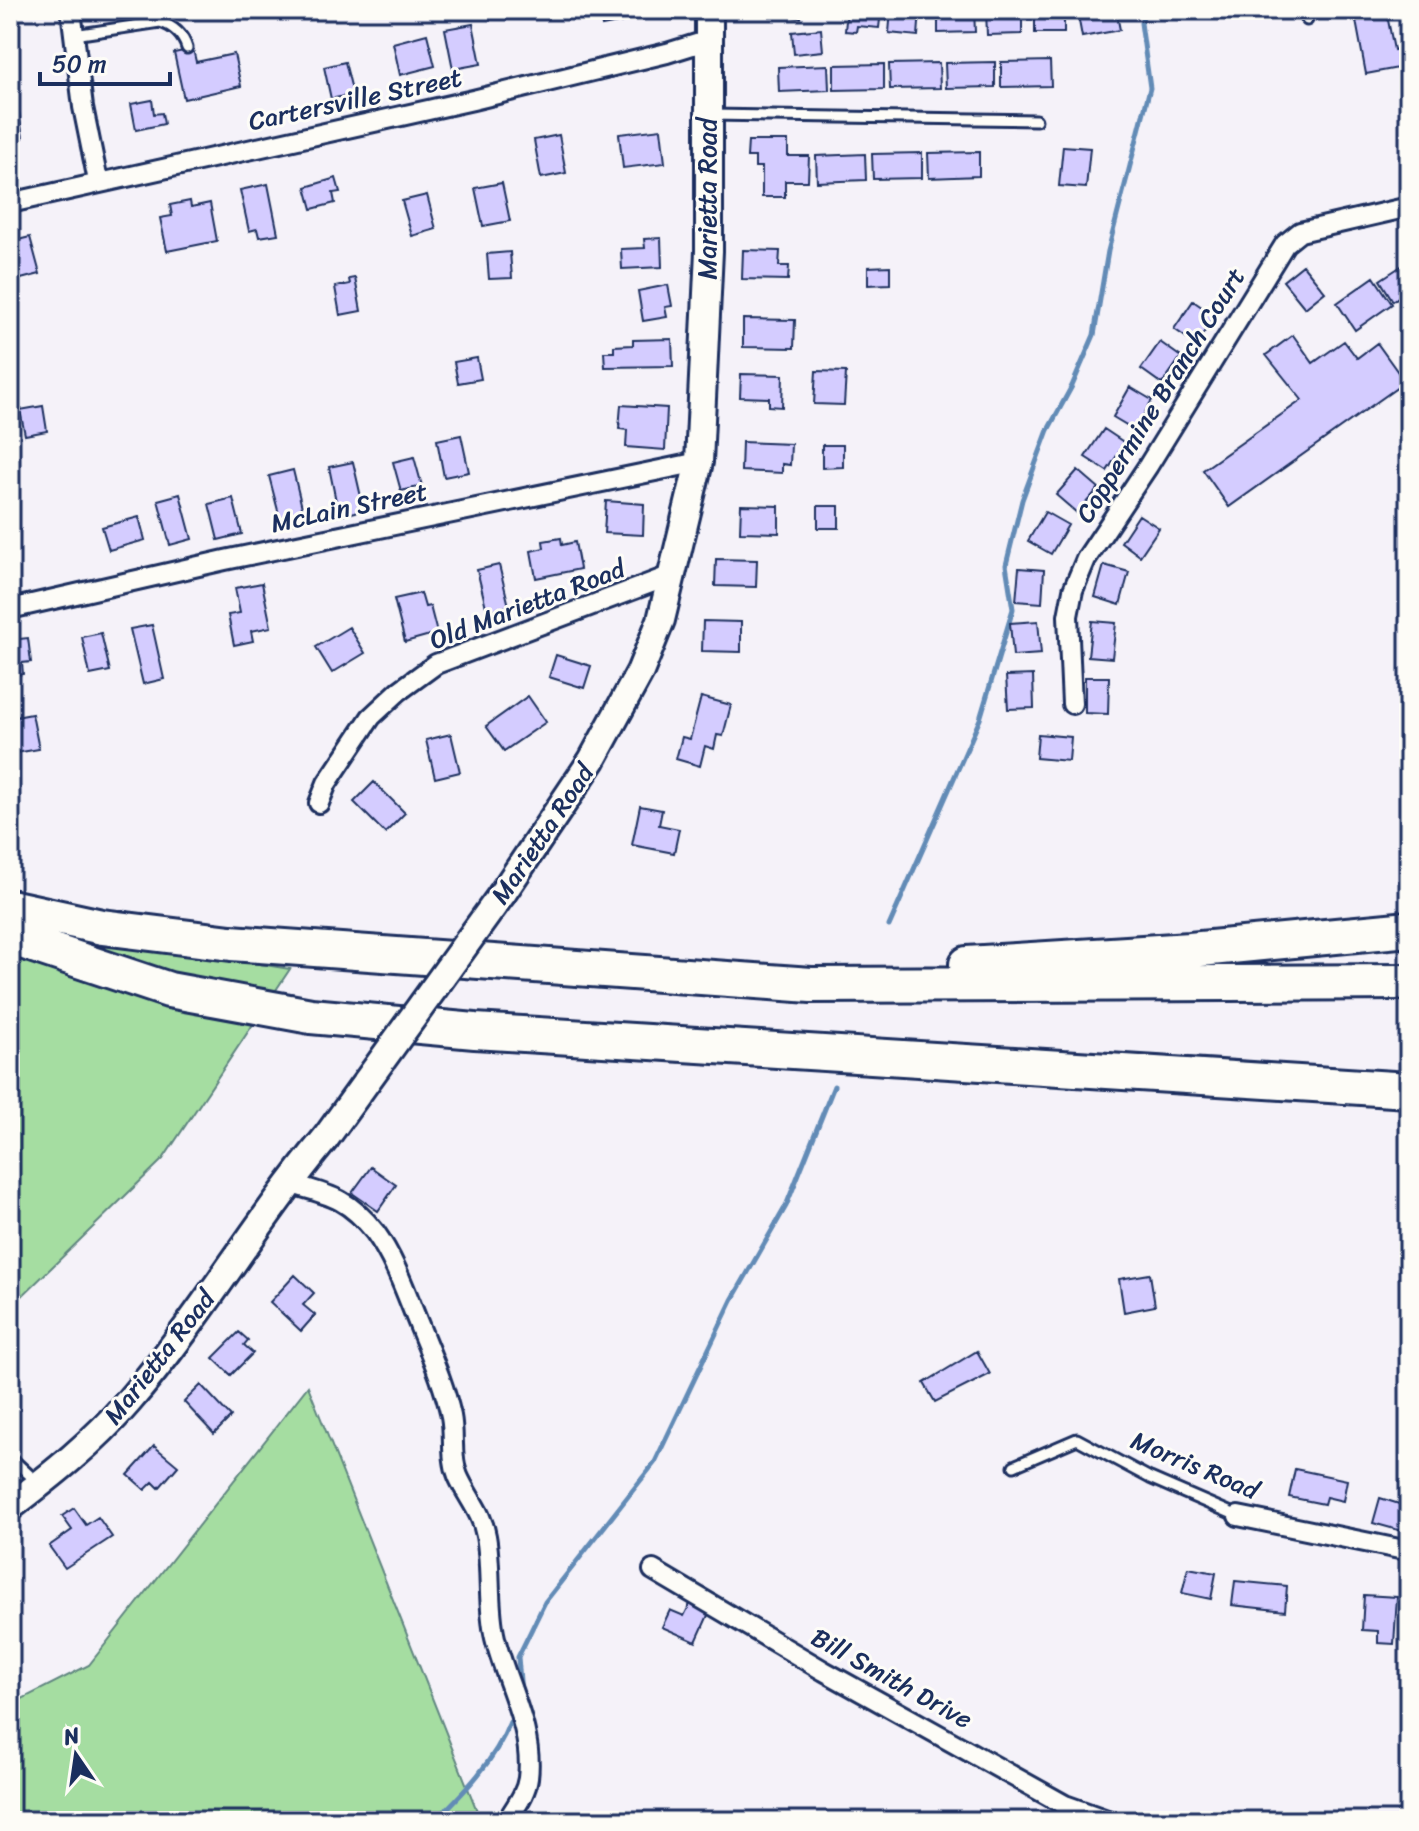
<svg xmlns="http://www.w3.org/2000/svg" width="1419" height="1831" font-family="Sriracha,sans-serif">
<rect width="100%" height="100%" fill="#f5f2f9"/>
<filter id="ink" filterUnits="userSpaceOnUse"><feTurbulence type="fractalNoise" baseFrequency=".0125" numOctaves="2"/><feDisplacementMap in="SourceGraphic" scale="16" xChannelSelector="R" yChannelSelector="G"/><feConvolveMatrix kernelMatrix="1 2 1 2 8 2 1 2 1" color-interpolation-filters="sRGB"/></filter>
<g filter="url(#ink)">
<path fill="#a5dda1" stroke="#608680" stroke-width="2" d="M10 916 130 943 290 969 163 1159 10 1308Z
M308 1386 481 1821H10V1705L89 1665Z"/>
<g fill="none" stroke-linecap="round" stroke-linejoin="round">
<path stroke="#628bb6" stroke-width="5" d="M889 926 980 719 1013 609 1006 565 1022 500 1048 430 1072 386 1094 335 1108 251 1150 88 1141 23 1145 10
M521 1693 518 1657 545 1602 655 1462 732 1300 786 1206 834 1086
M435 1821C464 1792 495 1761 510 1722"/>
</g>
<path fill="#d4ccff" stroke="#1b2f5e" stroke-width="2" d="M599 10H621L623 22 602 26Z
M634 10H670L671 13 636 20Z
M756 10H802L801 18 756 13Z
M847 10H881L879 28 857 26 856 32 845 31Z
M891 10H920L918 36 889 33Z
M938 10H974L975 32 938 33Z
M986 10H1022V34L987 35Z
M1035 10H1064V33H1035Z
M1077 10H1116L1120 30 1082 37Z
M1354 10H1386L1394 50 1409 47V66L1366 74Z
M473 24 481 64 453 69 445 29Z
M821 29 823 51 794 54 792 32Z
M427 34 435 66 400 75 393 43Z
M193 49 196 62 234 54 241 86 184 99 174 53Z
M1050 61 1051 86 1001 87V62Z
M345 62 353 94 331 99 324 67Z
M995 62V87L946 88 945 63Z
M939 63 940 88 890 89 889 64Z
M884 64V89L834 90V65Z
M828 65 829 90 779 92 778 67Z
M152 100 154 114 162 113 164 124 136 130 131 104Z
M19 113 23 138 10 140V115Z
M661 129 665 163 623 168 619 134Z
M559 135 566 173 541 178 534 140Z
M748 141H788V156H809L808 181H785V197H762V167H755V157H747Z
M1063 146 1090 148 1086 188 1059 186Z
M979 152V176L929 178 928 153Z
M922 153V178L873 179 872 154Z
M865 154 866 180 817 182 816 156Z
M336 178 340 192 333 193 335 203 312 209 306 187Z
M502 183 510 221 483 226 475 188Z
M268 184 278 234 259 237 257 229 249 231 240 190Z
M427 195 436 229 412 236 402 201Z
M190 201 191 207 210 203 217 241 167 251 160 218 172 216 170 205Z
M30 237 40 274 17 280 10 255V242Z
M661 238 662 267 622 269 621 249 645 248 644 239Z
M743 250 780 251 779 266H789L788 280 742 279Z
M510 252 512 278 489 279 487 254Z
M1409 261V298L1405 292 1393 301 1380 280Z
M1303 265 1325 292 1305 308 1283 281Z
M890 266V284L868 285V267Z
M1374 277 1392 304 1355 330 1337 303Z
M355 278 361 311 340 315 335 287 350 284 349 279Z
M668 285 672 306 665 307 667 317 643 321 638 291Z
M1193 301 1215 316 1196 344 1174 329Z
M743 319 795 320 794 348 743 347Z
M1293 335 1313 363 1344 341 1357 358 1377 343 1405 382 1229 507 1203 470 1302 400 1266 355Z
M672 339 673 366 605 367 604 352H614V346L633 345V340Z
M1160 342 1181 357 1162 384 1141 369Z
M477 358 481 379 458 383 454 362Z
M816 371 846 372 844 405 814 404Z
M741 374 783 375 782 407 769 406V398L740 397Z
M1130 387 1152 400 1135 430 1113 417Z
M621 405 667 408 665 450 626 447 627 430 619 429Z
M43 406 47 431 25 435 20 410Z
M1104 429 1125 443 1107 471 1085 457Z
M461 435 469 472 444 477 437 440Z
M742 442 791 444 790 465 782 464V473L741 471Z
M822 445H843V467L822 468Z
M414 457 422 486 401 491 393 462Z
M353 462 364 510 339 516 329 467Z
M293 470 305 520 282 526 269 476Z
M1078 470 1099 488 1077 513 1056 495Z
M180 494 192 539 170 545 158 500Z
M233 498 242 534 218 540 209 504Z
M606 501 644 504 643 535 604 533Z
M741 505 779 506V533L740 532Z
M818 506H839V528H818Z
M1045 512 1068 525 1051 554 1028 541Z
M1139 515 1159 528 1140 556 1121 542Z
M139 517 145 540 109 550 102 527Z
M561 538 562 545 575 542 580 569 536 578 531 551 544 548 543 541Z
M716 559 757 560 756 587 715 586Z
M499 565 509 606 487 611 477 570Z
M1104 565 1129 572 1120 605 1095 597Z
M1019 568 1044 570 1042 603 1016 601Z
M262 583 271 627 251 631 253 641 234 645 228 615 240 613 235 588Z
M421 593 425 607 430 606 437 633 405 642 394 599Z
M703 621 741 622V652L702 651Z
M1038 621 1041 654 1013 656 1010 623Z
M1092 621 1116 623 1112 658 1088 656Z
M152 625 164 679 143 684 130 629Z
M349 627 365 653 332 673 316 647Z
M101 633 110 671 90 675 82 637Z
M28 638 31 662 22 663 23 674 10 676V640Z
M556 655 591 666 584 688 549 677Z
M1033 675 1034 708 1008 709 1006 676Z
M1085 677H1109L1108 714 1085 713Z
M528 696 546 722 504 751 486 726Z
M701 697 731 705 723 736 717 735 714 749 705 746 700 766 676 759 682 737 690 739Z
M32 714 39 749 10 754V718Z
M451 734 460 772 435 778 426 740Z
M1038 734 1071 737 1069 761 1036 758Z
M374 782 405 813 385 833 354 802Z
M640 806 662 810 659 825 679 829 674 853 632 845Z
M371 1167 396 1185 378 1211 352 1193Z
M1150 1274 1155 1306 1124 1312 1119 1279Z
M295 1275 314 1293 303 1305 315 1315 301 1331 270 1302Z
M239 1332 248 1340 244 1345 253 1353 231 1375 213 1358Z
M977 1351 990 1374 935 1402 924 1383Z
M201 1385 231 1417 214 1434 184 1402Z
M154 1446 178 1466 159 1488 153 1482 145 1490 128 1475Z
M1295 1469 1347 1480 1343 1501 1326 1497 1324 1504 1289 1497Z
M1380 1498 1409 1507V1533L1373 1523Z
M74 1508 86 1525 98 1517 112 1537 65 1568 49 1546 72 1530 62 1516Z
M1188 1568 1216 1573 1211 1599 1182 1593Z
M1235 1581 1287 1586 1285 1611 1232 1605Z
M1364 1595 1397 1597 1394 1644 1378 1643V1631L1362 1630Z
M690 1604 709 1613 696 1642 662 1627 670 1610 684 1616Z"/>
<g fill="none" stroke-linecap="round" stroke-linejoin="round">
<defs>
<path id="lane" d="M1305 10 1307 20
M74 35 160 22C173 26 183 35 187 48
M711 115 1036 120
M1408 326 1409 325
M10 1457 37 1482
M1014 1466 1077 1439 1150 1478 1238 1516"/>
<path id="street" d="M71 10 83 107 98 181
M10 203 473 100 667 53 709 40
M10 609 225 560 699 462
M1072 704 1068 616 1073 590 1086 559 1148 466 1285 244 1300 232 1409 207
M319 803 327 783 371 717 399 691 436 664 672 575
M288 1183C329 1195 347 1197 375 1232 395 1260 406 1293 419 1325 431 1355 444 1384 451 1416 455 1436 450 1457 458 1476 467 1497 482 1512 486 1536 492 1569 487 1605 495 1638 506 1684 534 1729 528 1778 526 1794 515 1807 507 1821
M1238 1516 1409 1551
M653 1570 824 1671 1065 1805 1110 1821"/>
<path id="secondary" d="M502 894 592 760 640 672 661 620 699 462 709 251V10
M10 1507C52 1475 94 1442 128 1402 200 1319 255 1223 325 1139"/>
<path id="highway" d="M10 907 102 927 231 943 811 985 1409 982
M10 937 169 990 311 1016 475 1031 1409 1090
M967 964 1190 950 1409 929"/>
</defs>
<use href="#lane" stroke="#1b2f5e" stroke-width="15"/>
<use href="#street" stroke="#1b2f5e" stroke-width="24"/>
<use href="#secondary" stroke="#1b2f5e" stroke-width="32"/>
<use href="#highway" stroke="#1b2f5e" stroke-width="40"/>
<use href="#lane" stroke="#fdfcf7" stroke-width="9"/>
<use href="#street" stroke="#fdfcf7" stroke-width="18"/>
<use href="#secondary" stroke="#fdfcf7" stroke-width="26"/>
<use href="#highway" stroke="#fdfcf7" stroke-width="34"/>
<defs>
<path id="secondary-bridge" d="M325 1139 502 894"/>
</defs>
<use href="#secondary-bridge" stroke="#1b2f5e" stroke-width="32" stroke-linecap="butt"/>
<use href="#secondary-bridge" stroke="#fdfcf7" stroke-width="26"/>
</g>
</g>
<g text-anchor="middle" dominant-baseline="central" stroke-width="6" stroke-linejoin="round" paint-order="stroke">
<g font-size="26" fill="#1b2f5e" stroke="#fdfcf7">
<text transform="translate(355 99) rotate(-12)">Cartersville Street</text>
<text transform="translate(707 199) rotate(-90)">Marietta Road</text>
<text transform="translate(1160 395) rotate(-58)">Coppermine Branch Court</text>
<text transform="translate(349 507) rotate(-12)">McLain Street</text>
<text transform="translate(527 604) rotate(-21)">Old Marietta Road</text>
<text transform="translate(542 834) rotate(-56)">Marietta Road</text>
<text transform="translate(159 1357) rotate(-52)">Marietta Road</text>
<text transform="translate(1195 1465) rotate(23)">Morris Road</text>
<text transform="translate(892 1678) rotate(29)">Bill Smith Drive</text>
</g>
</g>
<rect width="1419" height="1831" fill="none" stroke="#fdfcf7" stroke-width="40"/>
<rect x="20" y="20" width="1379" height="1791" fill="none" stroke="#1b2f5e" stroke-width="3" filter="url(#ink)"/>
<g transform="translate(76 1755) rotate(347)" stroke="#fdfcf7" stroke-width="6" paint-order="stroke">
<path d="M0-6L14 30L0 20L-14 30Z" fill="#1b2f5e"/>
<text y="-12" font-size="22" font-weight="bold" text-anchor="middle" fill="#1b2f5e">N</text>
</g>
<path d="M40 72v12h130v-12" fill="none" stroke="#1b2f5e" stroke-width="4"/>
<text x="52" y="72" font-size="24" fill="#1b2f5e" stroke="#fdfcf7" stroke-width="6" paint-order="stroke">50 m</text>
</svg>
